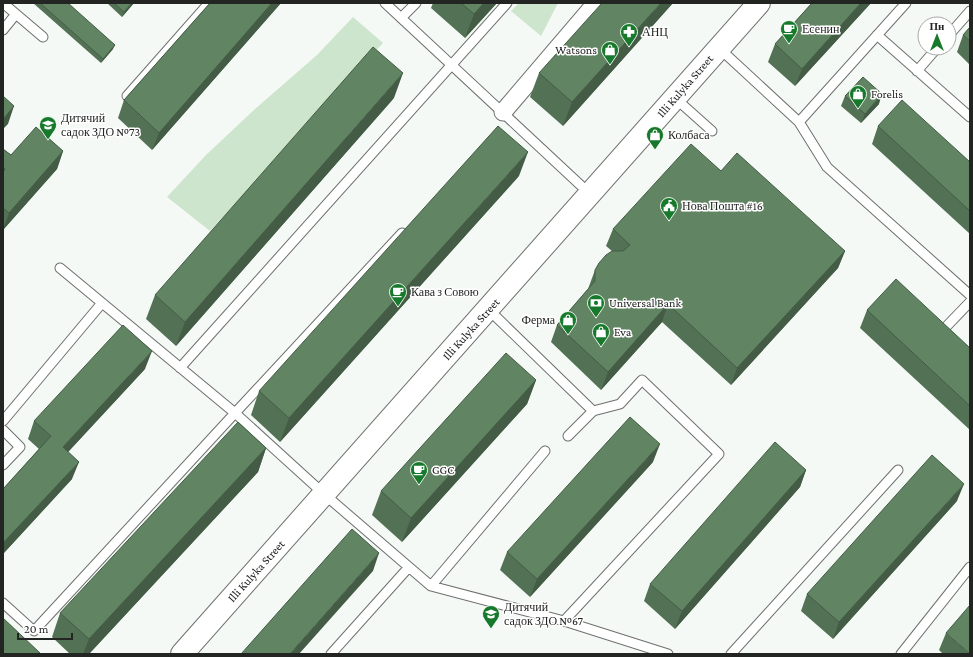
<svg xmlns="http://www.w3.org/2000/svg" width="973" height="657" font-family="'Crimson Pro',serif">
<rect width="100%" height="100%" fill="#f5f9f5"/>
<path fill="#cde4cd" d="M519 3H558L541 36 511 11Z
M353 17 383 43 210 231 167 197 206 155 255 109 317 55Z"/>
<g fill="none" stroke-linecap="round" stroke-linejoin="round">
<defs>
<path id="service" d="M3 3 43 37
M385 3 590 194
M401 18 416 3
M3 30 16 14
M877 35 970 117
M949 35 970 11
M719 48 799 122 827 167 970 295
M917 71 937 48
M127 96 209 3
M675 98 712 131
M799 122 906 3
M60 268 235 413 402 233
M488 309 593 411 568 436
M945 334 942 331 970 302
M180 368 507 3
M3 421 102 303
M3 430 20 447 3 465
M431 586 545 451
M3 603 34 631 235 413 324 494 431 586 564 621 668 654
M564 621 719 454 642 380 620 404 593 411
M331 654 409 567
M731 654 898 470
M901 654 970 567"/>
<path id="minor" d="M503 112 596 3"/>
<path id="tertiary" d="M182 654 759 3"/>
</defs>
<use href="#service" stroke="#6d706e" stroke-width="11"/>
<use href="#minor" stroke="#6d706e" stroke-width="19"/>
<use href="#tertiary" stroke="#6d706e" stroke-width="24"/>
<use href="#service" stroke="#fff" stroke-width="9"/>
<use href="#minor" stroke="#fff" stroke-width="17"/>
<use href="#tertiary" stroke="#fff" stroke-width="22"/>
</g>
<path fill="#537255" d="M33 3H68L113 49 101 63Z
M107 3H134L122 17Z
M210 3H281L152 150 118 118 124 100Z
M433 3H497L465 38 431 8Z
M673 3 563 126 530 97 539 73Z
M812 3H871L795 86 768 62 775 44Z
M970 27V65L957 52 963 35Z
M845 96 879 104 861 123 841 106Z
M394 98 176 346 146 319 155 295Z
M878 126 970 162V234L872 144Z
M3 149 11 155 63 151 57 169 3 230Z
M721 171 845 251 838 268 731 385 662 322 601 390 551 342 557 325 588 289 595 270 612 251 606 246 613 229Z
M519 176 280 442 251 415 259 391Z
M867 310 970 348V430L860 328Z
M145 369 68 452 72 479 3 554V489L39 449 28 439 34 421Z
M536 380 527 404 402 542 372 515 381 491Z
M266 448 258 472 89 654H70L52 637 60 613Z
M653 462 530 597 500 570 507 552Z
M806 470 800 487 675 629 644 601 650 584Z
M957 501 833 639 801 611 807 594Z
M946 633 970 654H943L939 650Z"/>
<path fill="#445c45" d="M132 3H134L122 17 124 12Z
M272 3H281L152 150 159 133Z
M484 3H497L465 38 474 14Z
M661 3H673L563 126 572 102Z
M861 3H871L795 86 802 69Z
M115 45 113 49 101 63 103 59Z
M403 73 394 98 176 346 185 322Z
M882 94 879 104 861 123 865 114Z
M14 106 8 124 3 129V119Z
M63 151 57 169 3 230 9 213Z
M528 152 519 176 280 442 289 418Z
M845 251 838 268 731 385 737 368Z
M668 304 662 322 601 390 608 372Z
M152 351 145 369 56 465 63 447Z
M536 380 527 404 402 542 411 518Z
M660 444 653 462 530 597 537 579Z
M266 448 258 472 89 654H83L89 639Z
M79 462 72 479 3 554V543Z
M806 470 800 487 675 629 682 611Z
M964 484 957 501 833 639 839 622Z
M379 553 373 571 299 654H290Z"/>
<path fill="#618463" stroke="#445c45" d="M40 3H68L115 45 103 59Z
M114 3H132L124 12Z
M210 3H272L159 133 124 100Z
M461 3H484L474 14Z
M602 3H661L572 102 539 73Z
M812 3H861L802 69 775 44Z
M970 27V41L963 35Z
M373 47 403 73 185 322 155 295Z
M863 77 882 94 865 114 845 96Z
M3 96 14 106 3 119Z
M902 100 970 162V211L878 126Z
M498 126 528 152 289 418 259 391Z
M36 127 63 151 9 213 3 208V172L5 169 3 168V149L11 155Z
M691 144 721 171 737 153 845 251 737 368 668 304 608 372 557 325 595 281V270L599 263 606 255 612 251H623L630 245 613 229Z
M896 279 970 348V406L867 310Z
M123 325 152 351 63 447 79 462 3 543V489L51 436 34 421Z
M506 353 536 380 411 518 381 491Z
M630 417 660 444 537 579 507 552Z
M238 422 266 448 89 639 60 613Z
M775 442 806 470 682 611 650 584Z
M932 455 964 484 839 622 807 594Z
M352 529 379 553 290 654H241Z
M970 605V654L946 633Z
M3 618 40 653V654H3Z"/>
<defs>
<symbol id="cafe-pin" viewBox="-11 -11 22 30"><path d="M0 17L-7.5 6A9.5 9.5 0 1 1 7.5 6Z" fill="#17792b" stroke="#fff"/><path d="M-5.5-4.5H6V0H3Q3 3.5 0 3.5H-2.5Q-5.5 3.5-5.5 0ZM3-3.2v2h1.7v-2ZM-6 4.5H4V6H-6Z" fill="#fff"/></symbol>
<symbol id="pharmacy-pin" viewBox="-11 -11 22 30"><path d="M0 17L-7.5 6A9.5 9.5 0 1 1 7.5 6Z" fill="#17792b" stroke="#fff"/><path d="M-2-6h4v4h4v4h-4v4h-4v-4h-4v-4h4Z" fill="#fff"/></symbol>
<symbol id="shop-pin" viewBox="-11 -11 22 30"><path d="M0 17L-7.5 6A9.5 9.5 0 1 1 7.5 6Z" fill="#17792b" stroke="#fff"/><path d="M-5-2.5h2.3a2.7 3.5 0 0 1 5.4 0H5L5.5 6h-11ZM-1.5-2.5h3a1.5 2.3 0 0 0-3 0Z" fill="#fff"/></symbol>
<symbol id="school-pin" viewBox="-11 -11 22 30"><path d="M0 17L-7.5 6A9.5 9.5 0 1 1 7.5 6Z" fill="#17792b" stroke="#fff"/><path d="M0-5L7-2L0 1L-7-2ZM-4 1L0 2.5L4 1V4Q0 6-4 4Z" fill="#fff"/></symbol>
<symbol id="civic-pin" viewBox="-11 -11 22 30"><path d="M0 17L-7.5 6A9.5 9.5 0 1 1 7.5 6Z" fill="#17792b" stroke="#fff"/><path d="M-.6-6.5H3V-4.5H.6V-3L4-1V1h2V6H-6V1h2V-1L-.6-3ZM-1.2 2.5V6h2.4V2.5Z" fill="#fff"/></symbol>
<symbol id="bank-pin" viewBox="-11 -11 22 30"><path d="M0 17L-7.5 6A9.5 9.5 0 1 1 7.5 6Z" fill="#17792b" stroke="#fff"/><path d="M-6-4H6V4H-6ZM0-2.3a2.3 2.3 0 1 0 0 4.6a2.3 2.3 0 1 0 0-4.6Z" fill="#fff"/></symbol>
</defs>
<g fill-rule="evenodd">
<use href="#cafe-pin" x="779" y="19" width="20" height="27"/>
<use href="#pharmacy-pin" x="619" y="22" width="20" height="27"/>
<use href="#shop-pin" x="600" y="40" width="20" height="27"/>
<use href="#shop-pin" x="848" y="84" width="20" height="27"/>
<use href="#school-pin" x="38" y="115" width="20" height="27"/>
<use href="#shop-pin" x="645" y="125" width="20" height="27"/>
<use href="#civic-pin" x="659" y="196" width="20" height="27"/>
<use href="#cafe-pin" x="388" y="282" width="20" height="27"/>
<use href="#bank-pin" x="586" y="293" width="20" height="27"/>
<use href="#shop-pin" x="558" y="310" width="20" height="27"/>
<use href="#shop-pin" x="591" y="322" width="20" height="27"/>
<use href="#cafe-pin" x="409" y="460" width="20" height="27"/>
<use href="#school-pin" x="481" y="604" width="20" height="27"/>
</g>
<g text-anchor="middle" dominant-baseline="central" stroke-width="3" stroke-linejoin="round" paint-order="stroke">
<g font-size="12" fill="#232523" stroke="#fff" text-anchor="start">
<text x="802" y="29">Есенин</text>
<text x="642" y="32">АНЦ</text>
<text x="597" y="50" text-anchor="end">Watsons</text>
<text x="871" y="94">Forelis</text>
<text x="61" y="118">Дитячий<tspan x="61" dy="14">садок ЗДО №73</tspan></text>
<text x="668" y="135">Колбаса</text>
<text x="682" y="206">Нова Пошта #16</text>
<text x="411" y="292">Кава з Совою</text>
<text x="609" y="303">Universal Bank</text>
<text x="555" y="320" text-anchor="end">Ферма</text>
<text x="614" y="332">Eva</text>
<text x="432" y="470">GGC</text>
<text x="504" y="607">Дитячий<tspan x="504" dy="14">садок ЗДО №67</tspan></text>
</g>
<g font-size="12" fill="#232523" stroke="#fff">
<text transform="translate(685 86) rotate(-49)">Illi Kulyka Street</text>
<text transform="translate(471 329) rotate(-48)">Illi Kulyka Street</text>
<text transform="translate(256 571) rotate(-48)">Illi Kulyka Street</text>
</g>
</g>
<rect width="973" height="657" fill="none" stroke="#232523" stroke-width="8"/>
<g transform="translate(937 36)"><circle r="19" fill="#ffffff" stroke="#a7a8a7"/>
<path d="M0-3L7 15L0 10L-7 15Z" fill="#17792b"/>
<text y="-6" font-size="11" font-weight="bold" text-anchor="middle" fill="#232523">Пн</text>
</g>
<path d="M18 633v6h54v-6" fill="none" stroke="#232523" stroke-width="2"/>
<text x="24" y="633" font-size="12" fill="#232523" stroke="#ffffff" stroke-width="3" paint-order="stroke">20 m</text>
</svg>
